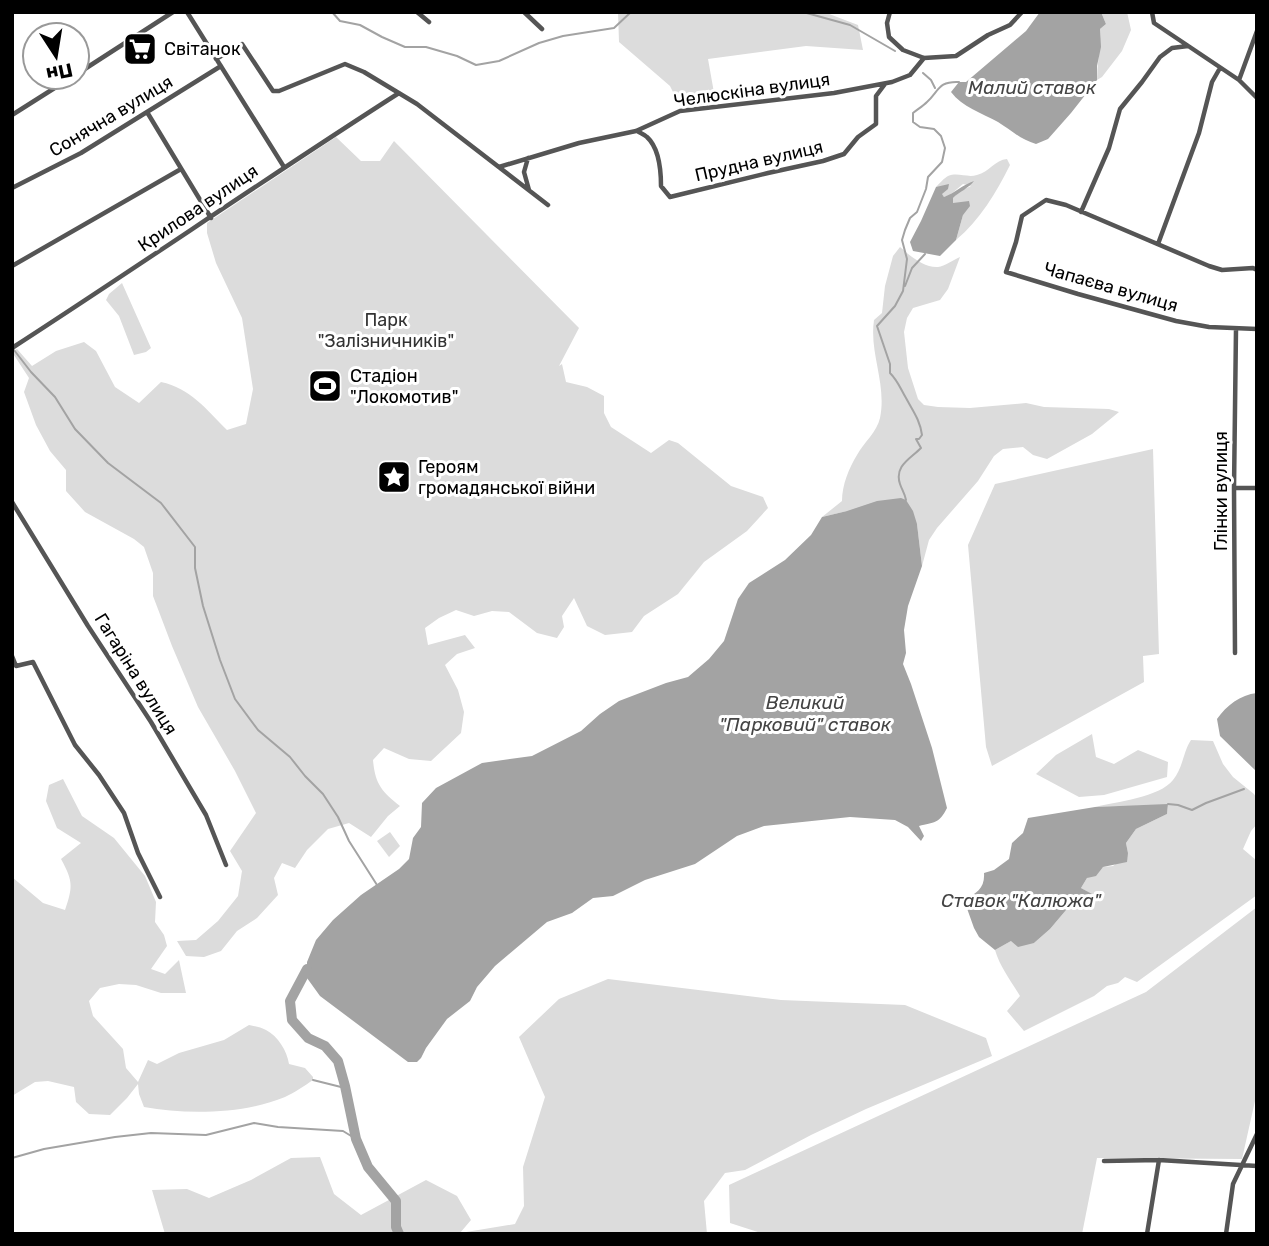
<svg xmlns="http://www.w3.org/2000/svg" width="1269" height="1246" font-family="Rubik,sans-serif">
<rect width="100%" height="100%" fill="#fff"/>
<path fill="#dcdcdc" d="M618 12H824L858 25 863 50 806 46 708 59 716 104 680 106 670 86 619 42Z
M1101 12H1127L1131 30 1122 51 1102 77 1097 80C1097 63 1101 46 1100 29L1106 24Z
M336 137 361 161H380L394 141 579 328 559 366 562 364 566 382 587 387 604 396V413L611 427 651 453 669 440 678 443 731 486 763 497 768 508 747 531 704 562 678 594 644 616 632 632 605 635 587 626 574 598 562 616 564 627 557 638 537 633 509 612 492 611 474 616 456 610 439 618 425 628 428 645 465 635 475 648 457 654 445 665 458 690 464 712 461 733 431 761 409 759 384 748 373 760C375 784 382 792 400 806L388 816 371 837 349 823 328 829 307 850 295 868 282 863 274 878 278 895 257 918 237 931 221 951 204 957 186 956 177 941 196 940 218 921 238 896 242 871 230 851 256 813 235 771 198 707 172 646 153 596V573L144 547 134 539 85 512 66 491V470L50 451 36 425 24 392 29 378 12 352 17 349 32 366 56 351 84 342 96 351 115 387 139 403 161 382C190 388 207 410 227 430L246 424 253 389 242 318 216 263 207 233V223Z
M1007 159 1010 165C996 193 980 220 956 240L963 215 959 203H953V198L960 191 971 186 963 184 950 195 944 197 936 187C939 184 944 178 948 176 958 172 967 178 977 175 989 172 995 160 1007 159Z
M900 247C909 255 924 268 938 267 945 266 953 260 960 257L948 289 940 300 913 308 907 318 904 332 908 368 918 399 924 405 938 407 970 408 1026 403 1044 407 1109 409 1119 412 1092 434 1047 459 1033 455 1023 447 1003 449 994 456 978 481 937 528 929 540 922 566 917 524 847 511 822 517 842 501C842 485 849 468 857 455 864 442 877 432 880 418 887 384 869 353 874 320L882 313 885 286 893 256Z
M122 283 151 348 146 352 134 355 119 316 106 300 109 294Z
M1153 449 1159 654 1143 656 1144 682 992 766 986 747 968 545 995 484Z
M1092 734 1096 757 1114 764 1138 750 1168 762 1167 777 1104 795 1079 797 1036 774 1056 755Z
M1191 740 1213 741 1223 764 1233 777 1254 794 1257 799V824L1251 831 1243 849 1256 860 1257 895 1137 982 1125 977 1118 983 1107 986 1094 996 1024 1031 1007 1011 1020 996C1011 981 1000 967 995 950L1011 941 1034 943 1050 929 1072 903 1091 894 1081 888 1087 878 1103 867 1113 866 1128 853 1126 843 1136 829 1167 814 1168 805 1095 807C1116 802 1160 797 1173 780 1183 768 1183 752 1191 740Z
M63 779 82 816 114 838 145 876 156 902 155 922 164 935 167 946 151 969 165 974 179 960 186 993H161L136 985 119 984 100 988 89 1001 93 1016 123 1049 126 1068 138 1082 148 1060 157 1064 179 1053 224 1040 249 1025C254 1026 261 1027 266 1030 278 1036 287 1051 289 1064L305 1068 313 1077V1080C304 1086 294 1093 285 1097 244 1114 187 1115 144 1107L139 1094 138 1084 127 1098 110 1115 89 1114 76 1102 74 1087 48 1081 35 1082 12 1096V877L43 903 65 910C73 886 73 881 61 859L81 843 57 828 46 801 49 785Z
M390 832 400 846 389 857 377 841Z
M1257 907V1092L1242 1159 1097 1158 1082 1234H764L730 1223 729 1185 1146 992Z
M608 979 781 1000 905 1005 986 1038 992 1056 866 1109 811 1135 745 1170 725 1173 704 1201 707 1234H165L152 1190 187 1189 209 1198 251 1180 291 1158 320 1157 334 1194 361 1215 426 1180 457 1196 471 1220 460 1233 515 1224 524 1206 523 1167 545 1097 519 1037 559 999Z"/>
<path fill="#a3a3a3" d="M1040 12H1101L1106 24 1100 29 1101 47 1097 66V80L1071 113 1048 139 1036 144C1021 140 1011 130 998 122 982 113 962 107 951 92L959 82H966L1026 31Z
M974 181C969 188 959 192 953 198V203L969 201 970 206 963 215 956 240 940 256 913 251 910 242 921 221 936 187 949 184 948 189 942 194 944 197C955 193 962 185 974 181Z
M901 498 906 500 913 511 917 524 922 566 908 606 904 630 906 653 903 664 911 684 932 748 947 808C939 824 934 822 919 826L924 836 921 841 908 827 895 820 850 817 764 826 737 836 695 864 645 880 613 896 593 898 572 913 547 922 495 966 477 987 470 1001 447 1019 426 1048 421 1058 417 1062H408L320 996 307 978V962L316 940 333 920 361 895 399 869 409 859 413 838 421 827 422 803 436 788 482 763 532 756 581 731 600 714 619 701 666 683 688 677 709 659 724 641 738 599 749 583 785 560 811 535 822 517 847 511 877 501Z
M1257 693V772L1220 736 1217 719C1227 705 1240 695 1257 693Z
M1168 804 1167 814 1136 829 1126 843 1128 853 1127 862 1103 867 1096 876 1087 878 1081 888 1092 894 1072 903 1050 929 1034 943 1018 947 1011 941 995 950 979 937 974 928 964 900C977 893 985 888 984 873L994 870 1009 859 1012 843 1023 833 1028 818 1095 807Z"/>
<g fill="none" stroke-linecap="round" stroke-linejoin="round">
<path stroke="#a3a3a3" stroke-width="2" d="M332 12 340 21 360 25 382 37 405 47H426L457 56 476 65 499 61 539 43 563 36 614 28 631 12
M803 12 850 25 895 51
M923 73 931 80 935 88
M905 286 912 268 925 254
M14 350 31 372 55 397 75 429 108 463 161 503 195 547V568L203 606 220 660 235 699 258 730 290 757 305 776 323 794 338 817 349 841 377 885
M906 500C905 494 902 490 900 484 894 466 910 459 921 448L916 439H919L922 435C920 420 913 411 906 398 900 388 898 381 890 373V364L877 326 895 306 903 291 907 259 902 240 905 230 910 218 917 212 926 189 928 177 942 162 945 148 941 136 934 129 920 127 913 122V113C918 109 923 106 927 102 939 91 938 81 959 82
M1168 804 1178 805 1192 810 1206 803 1244 789
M313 1080 345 1088
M12 1158 44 1149 115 1137 151 1133 206 1135 254 1123 278 1127 343 1131 356 1139"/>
<path stroke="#a3a3a3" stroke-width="10" d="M307 969 290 1001 292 1020 308 1038 325 1046 338 1061 345 1086 356 1139 368 1167 396 1201V1227L399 1234"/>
<path stroke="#555" stroke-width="4.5" d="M187 12 284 167
M417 12 429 22
M524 12 542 29
M890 12 887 23 889 37 903 50 924 58 956 56 988 35 1010 25 1022 12
M1152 12 1154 23 1239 80 1257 98
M216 59 242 44 273 91H279L345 64 364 72 417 104 548 205
M77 74 173 12
M1239 80 1257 31
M147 112 211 218
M12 115 72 77
M637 131C640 133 644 134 647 137 659 148 661 170 661 186L670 197 768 173 823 161 844 154 858 137 876 124V96L885 84
M528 158 524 172 529 190
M499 167 579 143 636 131 680 111 834 93 892 82 910 75 924 58
M12 188 81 153 221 66
M1081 212 1109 148 1120 109 1142 82 1160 57 1172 48 1188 46
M1158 244 1199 133 1212 82 1220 68
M12 266 181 169
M1257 270 1253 268 1222 270 1209 266 1066 205 1046 200 1022 216 1016 242 1006 272 1078 294 1176 321 1209 327 1257 329
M12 348C142 264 269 176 399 93
M1234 488H1257
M12 502 88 626 151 722 206 815 226 865
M1235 653 1234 488 1236 329
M12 656 16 666 33 662 75 745 99 775 124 813 138 853 160 897
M1104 1161 1159 1160 1257 1166
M1147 1234 1159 1160
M1226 1234 1233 1184 1257 1134"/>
</g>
<defs>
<symbol id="supermarket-square" viewBox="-11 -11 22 22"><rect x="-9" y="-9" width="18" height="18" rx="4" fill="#000" stroke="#fff"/><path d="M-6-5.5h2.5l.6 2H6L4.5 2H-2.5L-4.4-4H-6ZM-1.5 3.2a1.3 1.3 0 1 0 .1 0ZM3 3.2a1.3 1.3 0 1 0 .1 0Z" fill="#fff"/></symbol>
<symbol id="stadium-square" viewBox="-11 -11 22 22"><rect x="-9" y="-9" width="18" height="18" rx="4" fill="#000" stroke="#fff"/><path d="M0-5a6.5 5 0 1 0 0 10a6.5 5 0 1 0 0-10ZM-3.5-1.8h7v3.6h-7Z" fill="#fff"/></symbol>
<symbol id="sight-square" viewBox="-11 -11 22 22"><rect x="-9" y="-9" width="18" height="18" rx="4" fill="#000" stroke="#fff"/><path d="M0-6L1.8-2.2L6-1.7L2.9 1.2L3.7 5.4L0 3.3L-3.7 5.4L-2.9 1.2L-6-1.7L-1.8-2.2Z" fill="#fff"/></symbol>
</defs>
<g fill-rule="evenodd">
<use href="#supermarket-square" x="121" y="30" width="38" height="38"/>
<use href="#stadium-square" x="306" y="367" width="38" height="38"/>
<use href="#sight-square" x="375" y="458" width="38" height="38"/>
</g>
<g text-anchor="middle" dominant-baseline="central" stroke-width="6" stroke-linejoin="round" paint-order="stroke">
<g font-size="18" fill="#000" stroke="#fff" text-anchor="start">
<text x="164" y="49">Світанок</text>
<text x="350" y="376">Стадіон<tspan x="350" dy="21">"Локомотив"</tspan></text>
<text x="418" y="467">Героям<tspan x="418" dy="21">громадянської війни</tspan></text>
</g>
<g font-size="18" fill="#000" stroke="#fff">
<text transform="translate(752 90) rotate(-8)">Челюскіна вулиця</text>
<text transform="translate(111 116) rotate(-31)">Сонячна вулиця</text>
<text transform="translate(759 161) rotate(-13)">Прудна вулиця</text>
<text transform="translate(198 208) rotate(-34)">Крилова вулиця</text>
<text transform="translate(1111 287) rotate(16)">Чапаєва вулиця</text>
<text transform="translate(1221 491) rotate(-90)">Глінки вулиця</text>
<text transform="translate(136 674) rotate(58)">Гагаріна вулиця</text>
</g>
<g font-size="18" fill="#333" stroke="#fff">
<text x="386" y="320">Парк<tspan x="386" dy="21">"Залізничників"</tspan></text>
</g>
<g font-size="19" font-style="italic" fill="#444" stroke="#fff">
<text x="1032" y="87">Малий ставок</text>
<text x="805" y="702">Великий<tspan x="805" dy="22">"Парковий" ставок</tspan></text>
<text x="1021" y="900">Ставок "Калюжа"</text>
</g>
</g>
<rect width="1269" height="1246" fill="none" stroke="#000000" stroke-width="28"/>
<g transform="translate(56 56) rotate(168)"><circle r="33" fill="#ffffff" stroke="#999999" stroke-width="2"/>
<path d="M0-5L12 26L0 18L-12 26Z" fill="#000000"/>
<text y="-10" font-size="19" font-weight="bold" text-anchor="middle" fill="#000000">Пн</text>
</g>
</svg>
